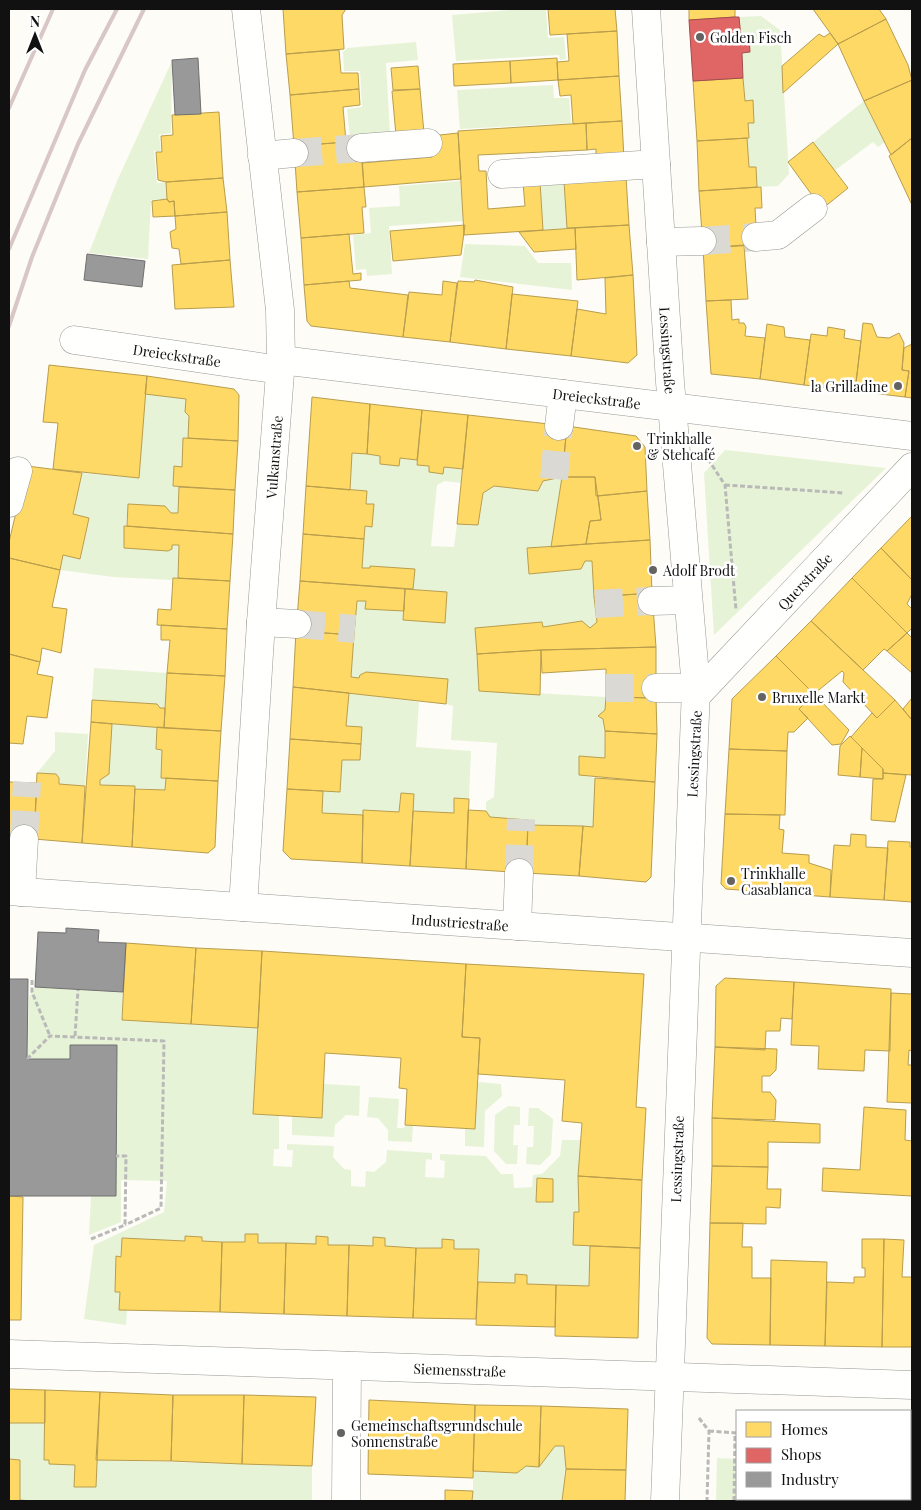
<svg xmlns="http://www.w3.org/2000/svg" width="921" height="1510" font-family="'Playfair Display',serif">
<rect width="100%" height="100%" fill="#fdfcf7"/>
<path fill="#e7f3d7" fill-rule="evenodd" d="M521 9H546L548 38 564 37 566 59 560 60 559 55 456 61 452 15Z
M761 16 780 30 789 174 778 186 757 187 756 167H749L747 138H749L748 123 754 122 753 100 745 101 742 53 750 52 749 37H741L739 17Z
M416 42 418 60 386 63 390 135 350 137 347 109 362 107 360 71H344L343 52 347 48Z
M172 61 171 133 159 135 161 151H154L157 183 166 182 167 199 151 200 148 259 89 253 117 181Z
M553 85 554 98H569L571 123 460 129 457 90Z
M864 101 885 142 878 147 873 142 834 171 813 142Z
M460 181 463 221 389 226 392 274 367 276 366 269 356 270 353 235 371 233 369 208 400 206 399 186Z
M564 181 567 228 543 230 540 182Z
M465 244 525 246 538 263H571L572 290 460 277Z
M145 394 186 399 189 416 188 438H183L182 467H174L173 486 179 487 178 513H171L165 506 128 504 124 548 168 551 171 549 172 545H179L178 578H173V580L113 577 60 570 63 555 80 558 89 518 73 514 82 473 139 478Z
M725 450 886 468 714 635 704 473Z
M352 453 380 456V464L399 466 400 458 417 460V465L429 466V472L443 474 444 467 463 469 461 483 445 481 437 485 431 546 454 547 457 524H478L483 493 494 486 538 491 543 481 562 477 551 547 527 548 529 573 580 569 585 561H592L597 622 590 628 582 621 543 627 542 622 475 628 479 690 606 697 605 710 599 716 603 719 605 758 579 756 580 775 595 778 593 827 528 825V820L490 817 486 811V802L494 797 497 743 451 740 453 706 446 704 448 679 366 672 360 675 359 678 351 677 357 601H366V609L404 611 403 620 445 623 447 592 413 589 415 570 370 566V568H362L365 526H372L374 504H366L367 491 350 490Z
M94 668 167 673 165 708H160L157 704 92 700Z
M349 693 419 702 416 747 471 751 469 799 454 798V813L413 811 414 794 401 793 399 812 364 810 363 815 322 813 323 791H340L342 760H360L362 728 346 726Z
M112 724 157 727 156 749 162 750 161 778H166L165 790 100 785V780L109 774Z
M55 732 88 734 85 786 59 784V778L56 774 37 773 55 751Z
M35 987 123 992 122 1020 258 1028 253 1114 279 1116V1149H274L273 1166 292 1167 293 1150H287V1144L334 1146 333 1157 344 1169 351 1170V1186L365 1187 366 1171 374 1172 386 1162 387 1150 432 1153V1160L426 1159 425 1177 444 1178 445 1161 440 1160V1154L486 1156 501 1174H513L514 1188 532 1187 533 1175 542 1174 560 1156 562 1140H581L579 1212H574L573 1245 590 1246 589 1286 527 1284V1275L516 1274 515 1283 478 1282V1249H454V1240H442V1248L385 1246V1238L374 1237 373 1246 328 1245V1237L316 1236V1244L202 1241 201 1237 185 1236V1241L122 1238 121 1257H116L115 1291 120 1292 119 1309 127 1310 126 1325 84 1319 94 1245 164 1212 167 1181 121 1180V1222L89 1235 91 1196H116V1045H70V1059H27L29 997ZM537 1179H553V1202H536Z
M478 1082 501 1084 502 1096 485 1111 484 1147 465 1146V1129H475Z
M324 1084 360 1086 359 1116 346 1115 335 1125 334 1137 292 1135V1116L322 1118Z
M369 1097 399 1099 397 1128H404L405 1125 413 1126 412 1142 388 1141V1130L378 1118 367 1117Z
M508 1106 520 1107V1125H514L513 1145H518L517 1164H506L494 1151 495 1115Z
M529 1108H538L553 1119 551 1154 540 1165 526 1164 527 1147H533L534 1126H528Z
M9 1423H45L44 1460H49L50 1464 75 1465 74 1487 96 1460 312 1466V1501L20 1500V1460L9 1459Z
M555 1446H564V1456H566L562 1501H473V1471L517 1473 526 1466 539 1467Z
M717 1458 737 1459V1499H910V1463H912V1501H716Z"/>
<path fill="#ffd966" stroke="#b89d4c" d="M283 9H346L342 15 344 49 286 54Z
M548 9H615L617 31 550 35Z
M689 9H735V17L689 20Z
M813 9H879L886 19 838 44Z
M886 19 908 65 912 80 864 101 838 44Z
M617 31 619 76 558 80 557 62 569 61 567 34Z
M830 33 838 44 783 93 782 66 819 34 824 37Z
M339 50 341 73H358L359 89 290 95 286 54Z
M557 58 558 80 511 83 510 61Z
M510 61 511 83 454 86 453 64Z
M418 66 420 89 393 90 391 68Z
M619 76 622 121 573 124 571 95 560 96 558 80Z
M743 78 745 101 753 100 754 123H748L749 138 697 141 693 81Z
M912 80V138L891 155 864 101Z
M359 89 360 105 343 107 346 142 294 146 290 95Z
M420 89 424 133 396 135 392 91Z
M219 112 223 178 166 182 158 180 156 152H162L161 136 173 135 172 115Z
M622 121 624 159 596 161V149L587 150 586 123Z
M586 123 587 150 478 155 479 171H486L488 209 525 206 523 183 540 182 543 230 464 235 458 131Z
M458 133 461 179 364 187 362 163 432 157 431 136Z
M747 138 749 167H756L757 187 699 191 697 141Z
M912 138V205L889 156Z
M361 141 364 187 297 192 294 146Z
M813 142 848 188 822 209 788 162Z
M626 177 629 225 567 228 564 181Z
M223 178 227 212 175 216 174 201 169 202 167 199 166 182Z
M364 187 366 207H362L364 233 301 238 297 192Z
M761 187 762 208H755L757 245 703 248 699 191Z
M167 199 169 202 174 201 175 216 153 217 152 201Z
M227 212 230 260 181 264 179 249 172 248 170 232 176 229 175 216Z
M465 225 461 255 393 261 390 231Z
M629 225 633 275 577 280 575 228Z
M575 228 576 249 534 252 519 232Z
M349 234 353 274 361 273V280L304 285 301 238Z
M744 245 748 299 706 301 703 248Z
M230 260 234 307 175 309 172 265Z
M633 275 637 355 628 363 571 356 577 309 606 314 605 278Z
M475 280 513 287 506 349 450 342 458 281 474 282Z
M349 281 350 288 408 295 403 337 311 326 307 321 304 285Z
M443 281 457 283 450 342 403 337 409 292 442 295Z
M512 294 578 301 571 356 506 349Z
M731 300 732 320 739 319V323H744L746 327 745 336 765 338 760 379 711 374 706 301Z
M863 323 872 324 877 337 889 338 899 333 904 343 902 370 909 371 905 397 855 391Z
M767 324 784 327 785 337 810 340 804 385 760 379Z
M828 327 845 330 844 338 861 341 855 391 804 385 811 334 827 336Z
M912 344V398L905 397 909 371 902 370 904 348Z
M49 365 147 376 139 478 53 469 58 423 43 422Z
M147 376 234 389 239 395 238 441 188 438 189 416 185 412 186 399 145 394Z
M312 397 370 404 367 454 352 453 350 490 306 486Z
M370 404 422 410 417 460 400 458 399 466 380 464V456L367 454Z
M422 410 468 415 463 469 444 467 443 474 429 472V466L417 465Z
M468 415 567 426 562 477 543 481 538 491 494 486 483 493 478 525 457 524Z
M567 426 636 436 645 447 647 491 596 496 595 477H562Z
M183 438 238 441 235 490 173 486 174 466 182 467Z
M27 466 82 473 73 514 89 518 80 559 63 555 60 570 9 558V542Z
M562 477H595L601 520 590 521 586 544 551 547Z
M306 486 367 491 366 504H374L372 527 365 526 364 539 303 534Z
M179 487 235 490 233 534 127 526 128 504 165 506 171 513H178Z
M647 491 650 540 586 544 590 521 601 520 598 496Z
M912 516V580L881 548Z
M124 526 233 534 230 581 178 578 179 545H172V549L168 551 124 548Z
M303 534 364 539 362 568H370V566L415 569 413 589 300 581Z
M650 540 652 593 594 597 592 561H585L581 569 529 574 527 548Z
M881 548 912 580V594L907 604 912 609V628L907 633 852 578Z
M9 558 60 570 52 607 67 609 61 653 42 648 40 662 9 654Z
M173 578 230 581 227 629 157 625 158 609 171 610Z
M852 578 907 633 887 651 884 649 863 670 811 621Z
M300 581 405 589 404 611 365 609 366 601H357L354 635 296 631Z
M405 589 447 592 445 623 403 620Z
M652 593 656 647 541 650 477 654 475 628 542 622 543 627 582 621 590 628 597 622 594 597Z
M811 621 895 700 877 718 843 682 844 673 842 671 814 694 776 656Z
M161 625 227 629 225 676 167 673 170 640H161Z
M296 631 354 635 351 677 359 678 360 675 366 672 448 679 446 704 293 687Z
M907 633 912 638V673L887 651Z
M656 647V698L606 697V669L542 673 541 650Z
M541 650 540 695 479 691 477 654Z
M9 654 40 662 37 674 53 677 47 718 27 716 23 744 9 743Z
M776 656 814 694 799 709 808 718 794 732H788L787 751 729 749 732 699Z
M167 673 225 676 221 731 164 728Z
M293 687 349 693 346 726 362 727 361 744 290 739Z
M814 694 849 730 841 744 832 745 799 709Z
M606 697 656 698 657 734 605 731 603 719 598 716 605 710Z
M912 698V720L903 709Z
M92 700 157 704 160 708H165L164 728 91 722Z
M895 700 912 720V775L883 773V769L851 737 872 713 877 718Z
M91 722 112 724 109 774 100 780V785L135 786 132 847 82 843Z
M157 727 221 731 218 781 161 778 162 750 156 749Z
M605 731 657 734 655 782 579 775V756L605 758Z
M850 736 862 748 860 777 838 775 840 746Z
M290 739 361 744 360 760H342L340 792 287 789Z
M862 748 883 769V779L860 777Z
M729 749 787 751 785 815 725 814Z
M37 773 56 774 59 778V784L85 786 82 843 34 839Z
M883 773 906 775 895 822 871 820 873 779H883Z
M166 778 218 781 215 847 208 853 132 847 135 789 165 790Z
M595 778 655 782 651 877 646 882 579 876 583 826 593 827Z
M9 782 37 783 34 839 9 838Z
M287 789 323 791 322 813 363 815 362 863 291 859 283 851Z
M401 793 414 794 410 866 362 863 363 810 399 812Z
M454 798 469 799 466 869 410 866 413 811 454 813Z
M468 810 486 811 490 817 528 820 526 873 466 869Z
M725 814 780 815 779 829 784 830 782 853 809 855V863L831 870 830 897 726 889 721 884Z
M528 825 583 826 579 876 526 873Z
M851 834 866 835V847L888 848 884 900 830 897 834 845 850 846Z
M888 841 910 842V847H912V902L884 900Z
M126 943 196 948 191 1024 122 1020Z
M196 948 262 951 258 1028 191 1024Z
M262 951 466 964 462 1037 480 1038 475 1129 405 1125 407 1089 399 1088 401 1058 325 1053 322 1118 253 1114Z
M466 964 644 974 636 1107 646 1108 642 1180 578 1176 582 1123 562 1121 565 1080 478 1074 480 1038 462 1037Z
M725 978 794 982 792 1019 781 1018 780 1031H766L765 1050 715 1047 716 986Z
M794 982 891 989 890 1051 865 1050 864 1071 818 1069 819 1046 791 1045Z
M891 993 912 994V1051L909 1050 908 1065H912V1103L887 1102Z
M715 1047 777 1049 776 1070 770 1076H762V1092H770L776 1100 775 1120 712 1118Z
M864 1107 906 1110 905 1140 912 1141V1196L822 1191 823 1168 860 1170Z
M712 1118 820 1124V1143L768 1142V1167L712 1166Z
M712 1166 768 1167 767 1189H781L780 1208 766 1207V1224L710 1223Z
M578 1176 642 1180 640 1248 573 1245 574 1212H579Z
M537 1178 553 1179V1202H536Z
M9 1196 23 1197 21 1320H9Z
M710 1223H743L742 1247H752V1278H771L770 1345 712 1344 707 1338Z
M245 1234H258V1243H286L284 1314 220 1312 222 1242H245Z
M185 1236 202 1237V1241L222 1242 220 1312 119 1310 120 1292H115L116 1256 121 1257 122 1238 185 1241Z
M316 1236 328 1237V1245H349L347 1316 284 1314 286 1243 316 1244Z
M373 1237 385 1238V1246L416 1248 413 1318 347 1316 349 1245 373 1246Z
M442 1239 454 1240V1249H479L476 1319 413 1318 416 1248H442Z
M862 1239H884L882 1347 825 1346 827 1282 854 1283V1277H865V1268H862Z
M884 1239 904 1240 902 1277H912V1347H882Z
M590 1246 640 1248 638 1338 555 1336 556 1285 589 1286Z
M771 1260 827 1262 825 1346 770 1345Z
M515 1274 527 1275V1284L556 1285 555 1327 476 1325 478 1282 515 1283Z
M9 1389 45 1390V1423H9Z
M45 1390 100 1392 96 1487H74L75 1465 49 1464V1460H44Z
M100 1392 173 1395 171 1461 96 1460Z
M173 1395H244L242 1464 171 1461Z
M244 1395 316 1397 312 1466 242 1464Z
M369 1400 475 1405 473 1478 368 1474Z
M475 1405 541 1406 539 1467 526 1466 517 1473 473 1471Z
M541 1406 628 1409 626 1470 566 1469 564 1446H555L539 1467Z
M9 1459 20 1460V1500L32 1501H9Z
M566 1469 626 1470 625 1501H562Z
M445 1490 473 1491 472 1501H445Z"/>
<path fill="#e06666" stroke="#a24c4c" d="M735 17H739L741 37H749L750 52 742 53 743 78 693 81 689 20Z"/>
<path fill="#999" stroke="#707070" d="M198 58 201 114 175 115 172 60Z
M87 254 145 261 142 287 84 280Z
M66 928 99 930 98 942 126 943 123 992 35 987 38 932 66 933Z
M9 979H28L27 1059H70V1045H117L116 1196H9Z"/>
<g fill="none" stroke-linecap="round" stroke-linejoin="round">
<path stroke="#dad9d4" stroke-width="28" stroke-dasharray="28 14" stroke-linecap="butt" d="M294 153 361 148
M702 241 756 237
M554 479 559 426
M595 604 652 601
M297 624 355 629
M606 688H656
M24 839 27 782
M519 873 521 819"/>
<defs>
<g id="minor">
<path id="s1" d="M646 9 670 382 696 688 665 1501"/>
<path d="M361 148 428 143"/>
<path d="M262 156 294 153"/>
<path d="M502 174 656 164"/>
<path d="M756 237 778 235 813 208"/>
<path d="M661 242 702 241"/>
<path id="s2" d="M74 340 280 370"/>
<path id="s3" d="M281 360 912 436"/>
<path d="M559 426 563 394"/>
<path d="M9 503 18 471"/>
<path d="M652 601 687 600"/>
<path d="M261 622 297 624"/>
<path d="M656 688H696"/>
<path id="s4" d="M696 696 912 467"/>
<path id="s5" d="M9 891 912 953"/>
<path d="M21 892 24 839"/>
<path id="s6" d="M243 907 261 622 281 360 280 310 246 9"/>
<path d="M517 926 519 873"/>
<path id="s7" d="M9 1354 912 1385"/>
<path d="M346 1501 347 1366"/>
</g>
</defs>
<use href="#minor" stroke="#979795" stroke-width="29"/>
<path stroke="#b9b9b8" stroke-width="3" stroke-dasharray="5 2.5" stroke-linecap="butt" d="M708 459 725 485 736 610
M725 485 844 493
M32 980V992L50 1036
M75 1036 78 990
M27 1059 50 1036 164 1041 161 1208 125 1225
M91 1239 125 1225 126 1156H116
M699 1418 709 1431 707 1501
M709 1431 737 1433
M910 1439H912
M755 1499 756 1501
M734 1501 735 1433"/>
<use href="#minor" stroke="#fffffe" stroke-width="28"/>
<path stroke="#d9c6c7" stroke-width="4" d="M9 108 53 9
M9 249 85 70 117 9
M9 326 32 257 78 144 144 9"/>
</g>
<g fill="#646362" stroke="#fff" stroke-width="2">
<circle cx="700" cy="37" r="5"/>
<circle cx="898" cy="386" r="5"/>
<circle cx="637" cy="446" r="5"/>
<circle cx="653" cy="570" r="5"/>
<circle cx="762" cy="697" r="5"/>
<circle cx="731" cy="881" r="5"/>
<circle cx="341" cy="1433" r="5"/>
</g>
<g text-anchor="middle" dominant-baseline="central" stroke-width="5" stroke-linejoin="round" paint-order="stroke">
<g font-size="14" fill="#111" stroke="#fff" text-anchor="start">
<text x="710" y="37">Golden Fisch</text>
<text x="888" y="386" text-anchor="end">la Grilladine</text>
<text x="647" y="438">Trinkhalle<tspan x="647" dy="16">&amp; Stehcafé</tspan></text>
<text x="663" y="570">Adolf Brodt</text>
<text x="772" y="697">Bruxelle Markt</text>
<text x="741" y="873">Trinkhalle<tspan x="741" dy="16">Casablanca</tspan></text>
<text x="351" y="1425">Gemeinschaftsgrundschule<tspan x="351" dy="16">Sonnenstraße</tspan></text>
</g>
<g font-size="14" fill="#111" stroke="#fff">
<text stroke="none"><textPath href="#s1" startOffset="342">Lessingstraße</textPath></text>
<text stroke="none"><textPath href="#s2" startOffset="104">Dreieckstraße</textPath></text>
<text stroke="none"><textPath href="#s3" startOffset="318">Dreieckstraße</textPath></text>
<text stroke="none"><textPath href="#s6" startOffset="451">Vulkanstraße</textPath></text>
<text stroke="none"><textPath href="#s4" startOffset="158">Querstraße</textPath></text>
<text transform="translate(694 754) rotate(-87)">Lessingstraße</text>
<text stroke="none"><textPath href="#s5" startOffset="452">Industriestraße</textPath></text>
<text transform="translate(677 1159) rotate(-88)">Lessingstraße</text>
<text stroke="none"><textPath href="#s7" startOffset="451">Siemensstraße</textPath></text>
</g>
</g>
<rect width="921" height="1510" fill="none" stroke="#111111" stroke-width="20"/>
<rect x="736" y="1410" width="175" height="90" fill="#ffffff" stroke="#a0a0a0"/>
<rect x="746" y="1422" width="25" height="15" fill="#ffd966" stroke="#a0a0a0"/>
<text x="781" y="1435" font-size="15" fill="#111111">Homes</text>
<rect x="746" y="1448" width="25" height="15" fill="#e06666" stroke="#a0a0a0"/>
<text x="781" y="1460" font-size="15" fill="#111111">Shops</text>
<rect x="746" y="1472" width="25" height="15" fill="#999999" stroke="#a0a0a0"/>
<text x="781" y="1485" font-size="15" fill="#111111">Industry</text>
<g transform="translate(35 35)" stroke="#ffffff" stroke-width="4" paint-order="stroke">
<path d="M0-4L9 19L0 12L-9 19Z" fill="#111111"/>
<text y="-8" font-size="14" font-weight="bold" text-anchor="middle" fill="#111111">N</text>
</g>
</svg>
